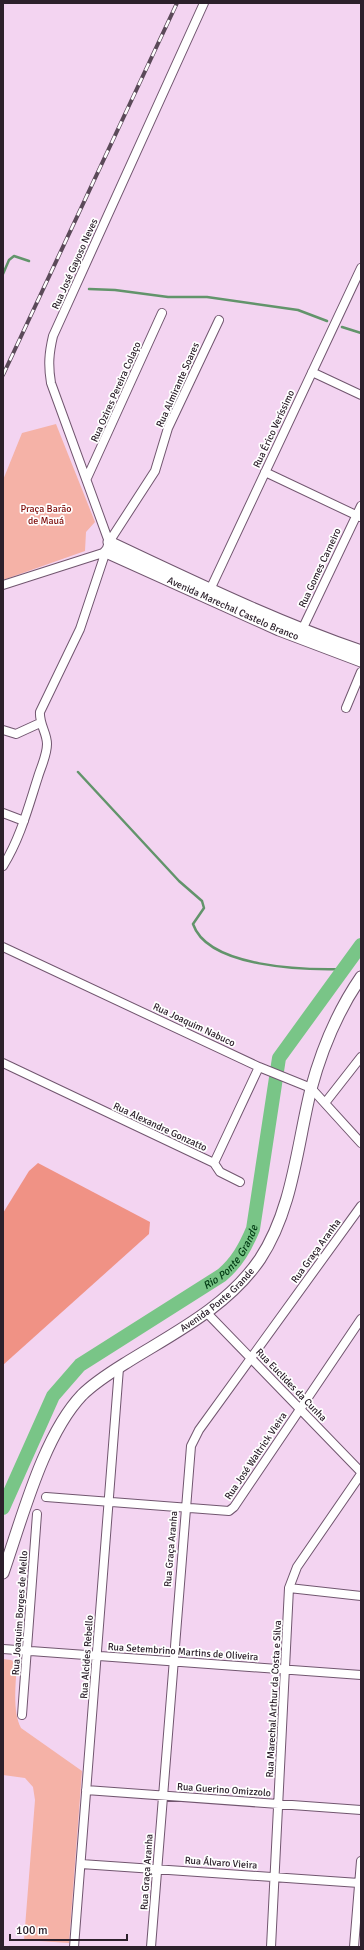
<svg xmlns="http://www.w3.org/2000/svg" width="364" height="1950" font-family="Signika,sans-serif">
<rect width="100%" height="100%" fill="#f3d4f1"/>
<path fill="#f5b2a7" d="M56 424 95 522 86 532 85 551 3 580V480L22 433Z
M3 1659 11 1660 17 1663C16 1681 12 1712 21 1728L82 1771 69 1943 24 1940 35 1800 33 1787 25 1778 3 1775Z"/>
<path fill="#f09285" d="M38 1163 150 1222 149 1234 3 1365V1213L29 1171Z"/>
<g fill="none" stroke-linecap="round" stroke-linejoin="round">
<path stroke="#62946b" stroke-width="2.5" d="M3 274 9 260 14 256 29 261
M89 289 115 290 168 297H207L298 310 327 321
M342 327 361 333
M78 772 179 881 202 901 204 908 193 924C208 968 305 970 343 969"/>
<path stroke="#79c587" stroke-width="14" id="s1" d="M3 1508 53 1396 80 1365 222 1275C237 1262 245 1248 253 1229L279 1058 361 945"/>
<defs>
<path id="street" d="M312 372 361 395
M265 472 360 517
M87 478 162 313
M109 542 51 383C48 365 49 353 53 336L204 3
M3 585 106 552
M208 594 361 268
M300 634 361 506
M346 708 361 672
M3 730 16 734 40 723
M3 813 24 821
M3 866C20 839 28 808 38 777 41 767 47 755 47 744 47 733 39 724 40 712L80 629 109 542 155 471 168 428 219 320
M3 947 259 1067 311 1088 361 1143
M3 1063 214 1163 259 1067
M325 1103 361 1057
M214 1163 220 1172 240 1182
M206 1312 361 1472
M46 1497 229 1511 234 1507 361 1319
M289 1588 361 1596
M3 1649 361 1675
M22 1715 37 1514
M86 1790 361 1810
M81 1864 359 1883
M74 1947 119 1368
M151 1947 191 1446 199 1430 361 1206
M271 1947 289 1588 297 1567 361 1474
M354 1947 361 1861"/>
<g id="secondary">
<path d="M109 542C192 581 274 621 361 651"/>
<path id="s2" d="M106 552 279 630 361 661"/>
<path id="s3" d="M3 1573C22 1519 43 1436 82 1395 96 1381 113 1371 129 1361 176 1332 228 1306 260 1259 293 1209 297 1145 311 1089 322 1048 337 1012 361 977"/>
</g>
</defs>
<use href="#street" stroke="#71566f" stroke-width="10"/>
<use href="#secondary" stroke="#71566f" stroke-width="13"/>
<use href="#street" stroke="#fff" stroke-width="8"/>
<use href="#secondary" stroke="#fff" stroke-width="11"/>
<defs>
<path id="rail" d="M3 375 177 3"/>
</defs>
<use href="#rail" stroke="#5b4a59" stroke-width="4"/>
<use href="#rail" stroke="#fff" stroke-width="2.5" stroke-dasharray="8" stroke-linecap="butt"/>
</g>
<g text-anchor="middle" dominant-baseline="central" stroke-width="3.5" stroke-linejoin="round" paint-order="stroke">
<g font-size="10" fill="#2c202b" stroke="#fff">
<text transform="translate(75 264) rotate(-66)">Rua José Gayoso Neves</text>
<text transform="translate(178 385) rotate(-66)">Rua Almirante Soares</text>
<text transform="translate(116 392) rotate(-66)">Rua Ozires Pereira Colaço</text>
<text transform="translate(274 429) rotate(-65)">Rua Érico Veríssimo</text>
<text transform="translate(320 568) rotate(-65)">Rua Gomes Carneiro</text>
<text stroke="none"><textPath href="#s2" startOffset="139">Avenida Marechal Castelo Branco</textPath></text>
<text transform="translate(194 1025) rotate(25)">Rua Joaquim Nabuco</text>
<text transform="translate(160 1127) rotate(25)">Rua Alexandre Gonzatto</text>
<text transform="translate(316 1251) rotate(-54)">Rua Graça Aranha</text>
<text stroke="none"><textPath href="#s3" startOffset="362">Avenida Ponte Grande</textPath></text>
<text transform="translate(291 1385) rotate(46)">Rua Euclides da Cunha</text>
<text transform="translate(256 1456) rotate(-56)">Rua José Waltrick Vieira</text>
<text transform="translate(171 1549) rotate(-85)">Rua Graça Aranha</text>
<text transform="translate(20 1613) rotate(-86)">Rua Joaquim Borges de Mello</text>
<text transform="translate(183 1652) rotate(4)">Rua Setembrino Martins de Oliveira</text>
<text transform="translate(87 1657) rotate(-86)">Rua Alcides Rebello</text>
<text transform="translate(274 1699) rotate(-87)">Rua Marechal Arthur da Costa e Silva</text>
<text transform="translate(224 1790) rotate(4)">Rua Guerino Omizzolo</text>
<text transform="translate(221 1863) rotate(4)">Rua Álvaro Vieira</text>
<text transform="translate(147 1872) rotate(-86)">Rua Graça Aranha</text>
</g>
<g font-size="10" fill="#7e0c09" stroke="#fff">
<text x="46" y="509">Praça Barão<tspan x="46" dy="12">de Mauá</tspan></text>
</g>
<g font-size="11" font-style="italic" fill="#003a13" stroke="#fff">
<text stroke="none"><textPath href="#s1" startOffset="351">Rio Ponte Grande</textPath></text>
</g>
</g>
<rect width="364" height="1950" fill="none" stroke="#2c202b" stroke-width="8"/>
<path d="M10 1934v6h117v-6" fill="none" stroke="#2c202b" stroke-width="2"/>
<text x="16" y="1934" font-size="12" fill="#2c202b" stroke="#ffffff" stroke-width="3" paint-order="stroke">100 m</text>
</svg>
